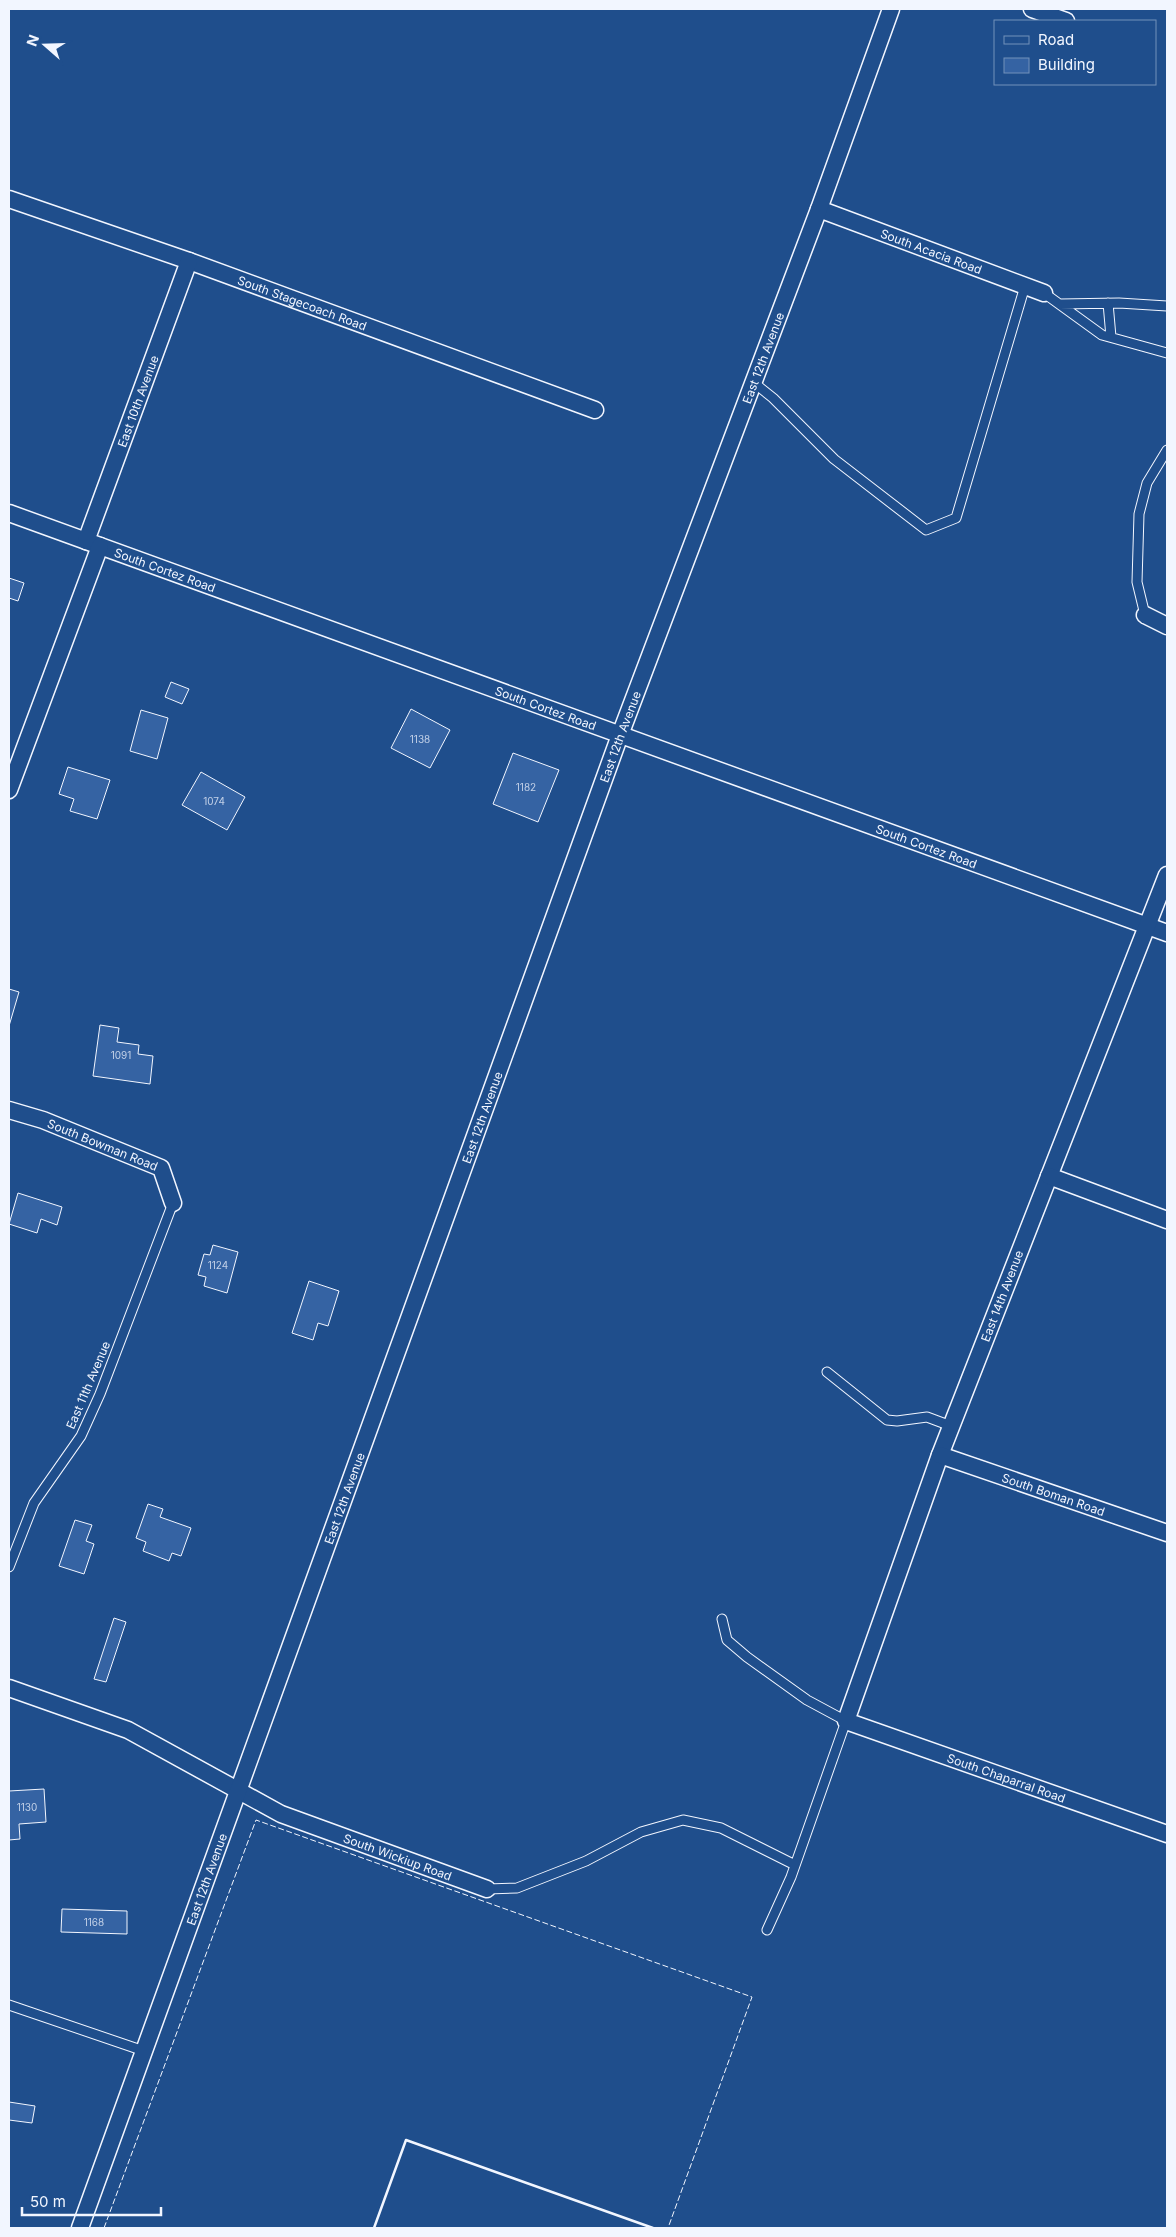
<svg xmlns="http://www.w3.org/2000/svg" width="1176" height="2237" font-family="Inter,sans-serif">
<rect width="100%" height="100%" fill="#1f4e8c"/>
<path fill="#3563a3" stroke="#f2f6ff" d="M9 578 24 583 18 601 9 598Z
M171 682 189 689 182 704 165 697Z
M411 709 450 730 430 768 391 748Z
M141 710 168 718 157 759 130 751Z
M513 753 559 770 538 822 493 804Z
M68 767 110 780 97 819 70 811 74 799 59 794Z
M201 772 245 797 227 830 182 805Z
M9 989 19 992 9 1026Z
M100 1025 119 1028 117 1042 139 1045 138 1054 153 1056 150 1084 93 1076Z
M18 1193 62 1207 57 1225 41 1219 37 1233 9 1224Z
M213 1245 238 1252 227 1293 204 1286 206 1277 198 1275 204 1254 210 1255Z
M309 1281 339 1291 328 1326 318 1323 313 1340 292 1333Z
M148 1504 163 1509 160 1517 191 1528 181 1556 172 1553 169 1561 143 1551 146 1542 136 1538Z
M75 1520 92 1525 86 1541 94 1544 84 1574 59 1566Z
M114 1618 126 1622 106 1682 94 1679Z
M44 1789 46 1822 19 1824 20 1839 9 1840V1791Z
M62 1909 127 1911V1934L61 1932Z
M9 2102 35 2106 32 2123 9 2120Z"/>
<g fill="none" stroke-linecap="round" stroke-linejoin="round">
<defs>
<path id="lane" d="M1044 293 1102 335 1167 353
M1108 303 1111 337
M1060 304 1119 303 1167 306
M753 382 773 398 834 459 926 530 956 518 1025 286
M1145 615 1137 582 1139 514 1147 483 1167 450
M827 1372 887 1420 897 1421 927 1417 951 1426
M9 1567 34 1503 81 1436 100 1394 173 1203
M722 1619 727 1640 747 1657 807 1700 846 1721 791 1877 767 1930
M487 1889 517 1888 586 1861 641 1832 683 1820 721 1828 795 1865
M9 2005 144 2051"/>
<g id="street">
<path d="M1032 9 1066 21"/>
<path id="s1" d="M9 199 189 261 595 410"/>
<path id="s2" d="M819 209 1044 293"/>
<path id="s3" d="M9 513 1167 933"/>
<path id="s4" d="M86 541 189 261"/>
<path d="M1145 615 1167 626"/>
<path d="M9 790 100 546"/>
<path id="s5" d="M1167 875 940 1455 846 1721 1167 1834"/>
<path id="s6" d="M9 1110 43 1120 161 1168 173 1203"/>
<path d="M1049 1176 1167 1220"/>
<path id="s7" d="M940 1455 1167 1533"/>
<path id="s8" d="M9 1688 128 1730 281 1814 487 1889"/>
<path id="s9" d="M80 2228 620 735 819 209 891 9"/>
</g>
</defs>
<use href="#lane" stroke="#f2f6ff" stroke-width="11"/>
<use href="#street" stroke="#f2f6ff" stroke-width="19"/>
<use href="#lane" stroke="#1f4e8c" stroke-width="9"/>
<use href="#street" stroke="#1f4e8c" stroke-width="16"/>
<path stroke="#f2f6ff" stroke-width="1" stroke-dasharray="6 2.5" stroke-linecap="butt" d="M104 2228 256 1820 752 1997 668 2228"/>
<path stroke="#f2f6ff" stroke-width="2.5" d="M374 2228 406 2140 653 2228"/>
</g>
<g text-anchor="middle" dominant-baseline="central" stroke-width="4" stroke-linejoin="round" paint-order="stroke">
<g font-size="10" fill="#c3d1e8">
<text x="420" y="739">1138</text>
<text x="526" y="787">1182</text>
<text x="214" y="801">1074</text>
<text x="121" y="1055">1091</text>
<text x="218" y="1265">1124</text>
<text x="27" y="1807">1130</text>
<text x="94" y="1922">1168</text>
</g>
<g font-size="12" fill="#f2f6ff" stroke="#1f4e8c">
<text stroke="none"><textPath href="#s2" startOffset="120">South Acacia Road</textPath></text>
<text stroke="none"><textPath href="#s1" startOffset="311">South Stagecoach Road</textPath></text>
<text stroke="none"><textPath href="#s9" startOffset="1991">East 12th Avenue</textPath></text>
<text stroke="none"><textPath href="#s4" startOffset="149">East 10th Avenue</textPath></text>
<text stroke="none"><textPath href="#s3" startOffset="166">South Cortez Road</textPath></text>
<text stroke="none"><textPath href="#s3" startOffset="571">South Cortez Road</textPath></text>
<text stroke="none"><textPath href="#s9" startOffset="1586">East 12th Avenue</textPath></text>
<text stroke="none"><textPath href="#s3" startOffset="976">South Cortez Road</textPath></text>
<text stroke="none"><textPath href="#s9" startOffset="1181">East 12th Avenue</textPath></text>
<text stroke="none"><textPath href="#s6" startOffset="100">South Bowman Road</textPath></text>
<text transform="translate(1002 1296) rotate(-69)">East 14th Avenue</text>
<text transform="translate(88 1385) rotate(-67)">East 11th Avenue</text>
<text stroke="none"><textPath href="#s7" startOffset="120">South Boman Road</textPath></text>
<text stroke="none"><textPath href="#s9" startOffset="776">East 12th Avenue</textPath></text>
<text stroke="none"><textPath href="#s5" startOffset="1075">South Chaparral Road</textPath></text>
<text stroke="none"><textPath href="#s8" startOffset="425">South Wickiup Road</textPath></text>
<text stroke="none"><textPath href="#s9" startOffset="371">East 12th Avenue</textPath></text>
</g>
</g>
<rect width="1176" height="2237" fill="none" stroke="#f2f6ff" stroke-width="20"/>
<rect x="994" y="20" width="162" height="65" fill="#1f4e8c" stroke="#7391ba"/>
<rect x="1004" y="36" width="25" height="8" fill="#1f4e8c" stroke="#7391ba"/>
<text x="1038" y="45" font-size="15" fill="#f2f6ff">Road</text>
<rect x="1004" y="58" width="25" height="15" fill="#3563a3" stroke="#7391ba"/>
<text x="1038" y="70" font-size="15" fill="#f2f6ff">Building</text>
<g transform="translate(45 45) rotate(290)" stroke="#1f4e8c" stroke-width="4" paint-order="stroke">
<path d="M0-4L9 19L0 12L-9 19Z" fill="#f2f6ff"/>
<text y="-8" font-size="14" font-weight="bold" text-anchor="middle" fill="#f2f6ff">N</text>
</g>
<path d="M22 2207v8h139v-8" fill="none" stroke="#f2f6ff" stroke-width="2.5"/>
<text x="30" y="2207" font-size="15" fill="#f2f6ff" stroke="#1f4e8c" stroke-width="4" paint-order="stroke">50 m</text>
</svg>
